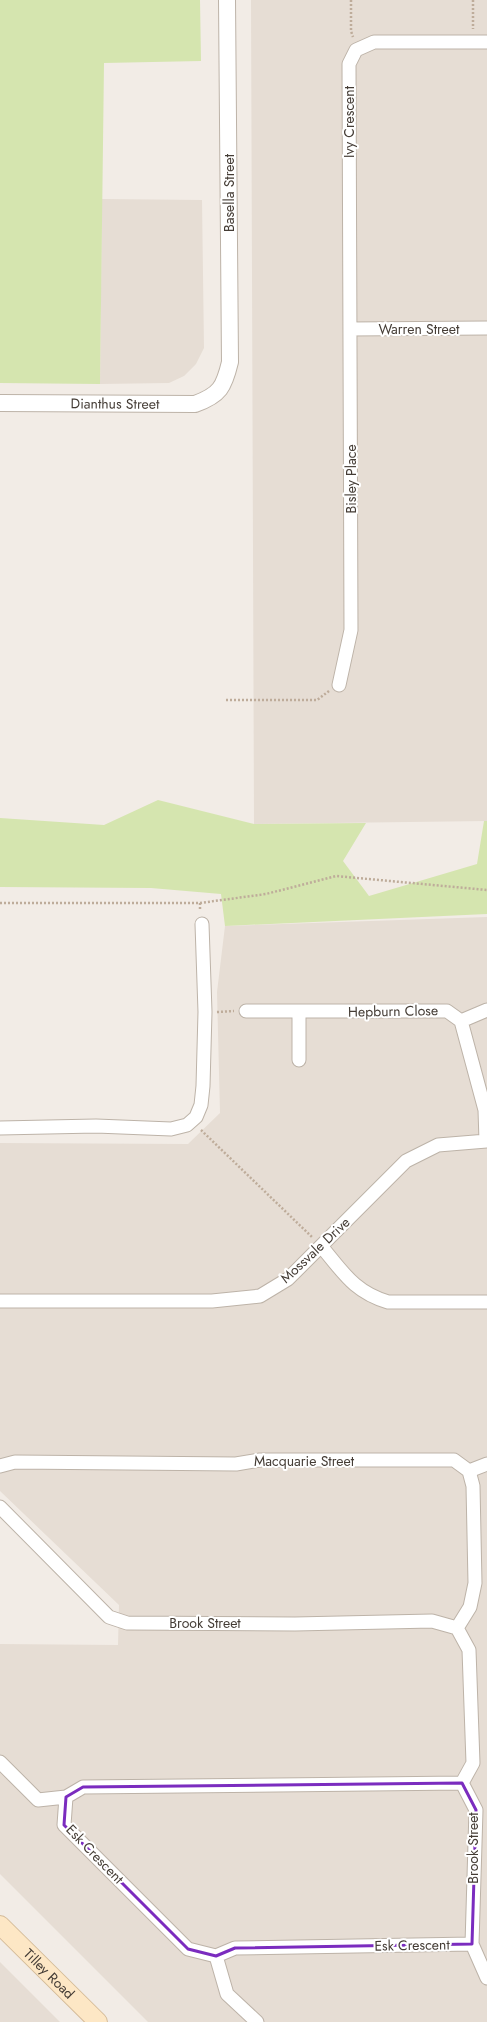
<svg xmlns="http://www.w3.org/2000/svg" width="487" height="2022" font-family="Jost,sans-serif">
<rect width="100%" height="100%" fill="#f2ece6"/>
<path fill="#e6ddd4" d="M251 0H487V821L254 824Z
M102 199 202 200 204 348 196 364 184 376 169 383 100 384Z
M487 917V2022H148L0 1874V1644L118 1645 119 1605 0 1491V1143L188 1144 220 1113 217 992 225 926Z
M0 1962 60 2022H0Z"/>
<path fill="#d5e5af" d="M0 0H200L201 61 104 63 100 384 0 383Z
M158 800 254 824 366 823 343 861 369 896 477 864 484 821H487V914L225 926 221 894 151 888 0 887V818L104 825Z"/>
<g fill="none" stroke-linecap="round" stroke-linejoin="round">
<defs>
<path id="minor" d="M350 329 487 328
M339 685 351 630 349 64 356 50 374 42H487
M246 1011H447L461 1021 485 1110 486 1141
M461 1021 487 1010
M299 1060V1012
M0 1128 96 1126 171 1129 187 1125 196 1117 201 1105 203 1086 205 1012 202 924
M321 1246C343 1272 354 1292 388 1302H487
M0 1301H212L260 1296 288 1279 406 1161 438 1145 487 1141
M0 1466 15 1462 236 1464 260 1460H454L469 1471 473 1486 475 1583 470 1607 457 1628 432 1621 295 1624 127 1623 109 1617 0 1507
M469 1471 487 1464
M457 1628 469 1650 473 1763 462 1783 476 1810 472 1944 487 1978
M0 1762 38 1800 66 1797 83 1787 462 1783
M66 1797 64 1825 188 1949 216 1956 235 1948 472 1944
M216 1956 227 1994 257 2022"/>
<g id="tertiary">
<path id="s1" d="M0 403 195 404C220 395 224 387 230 362L227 0"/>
</g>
<g id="secondary">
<path id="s2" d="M0 1925 98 2022"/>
</g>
</defs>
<use href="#minor" stroke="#bdb3a8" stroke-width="15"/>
<use href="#tertiary" stroke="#bdb3a8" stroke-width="18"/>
<use href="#secondary" stroke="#d4bb99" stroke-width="20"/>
<path stroke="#beac9a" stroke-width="2.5" stroke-dasharray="2 2" stroke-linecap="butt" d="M351 0V31L353 37
M473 0V29
M226 700H317L329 691
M0 903H200V911
M200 903 266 894 336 876 487 890
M217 1012 234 1011
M201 1130 313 1238"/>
<use href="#minor" stroke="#fff" stroke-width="13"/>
<use href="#tertiary" stroke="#fff" stroke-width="16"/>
<use href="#secondary" stroke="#fde7c5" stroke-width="18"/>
</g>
<path fill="none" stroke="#7b2cbf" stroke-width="3" stroke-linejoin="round" d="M462 1783 476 1810 472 1944 235 1948 216 1956 188 1949 64 1825 66 1797 83 1787Z"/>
<g text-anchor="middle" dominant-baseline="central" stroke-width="4" stroke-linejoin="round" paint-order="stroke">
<g font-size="14" fill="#443c35" stroke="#fff">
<text transform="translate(349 122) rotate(-90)">Ivy Crescent</text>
<text transform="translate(229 193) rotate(-90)">Basella Street</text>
<text x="419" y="329">Warren Street</text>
<text stroke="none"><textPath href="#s1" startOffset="115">Dianthus Street</textPath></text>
<text transform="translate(351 479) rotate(-90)">Bisley Place</text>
<text transform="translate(393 1011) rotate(-1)">Hepburn Close</text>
<text transform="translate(315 1250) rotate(-43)">Mossvale Drive</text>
<text x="304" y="1461">Macquarie Street</text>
<text x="205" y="1623">Brook Street</text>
<text transform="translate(473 1848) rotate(-90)">Brook Street</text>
<text transform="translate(95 1854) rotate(46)">Esk Crescent</text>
<text transform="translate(412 1945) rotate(-1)">Esk Crescent</text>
<text stroke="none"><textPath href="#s2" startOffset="69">Tilley Road</textPath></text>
</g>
</g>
</svg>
